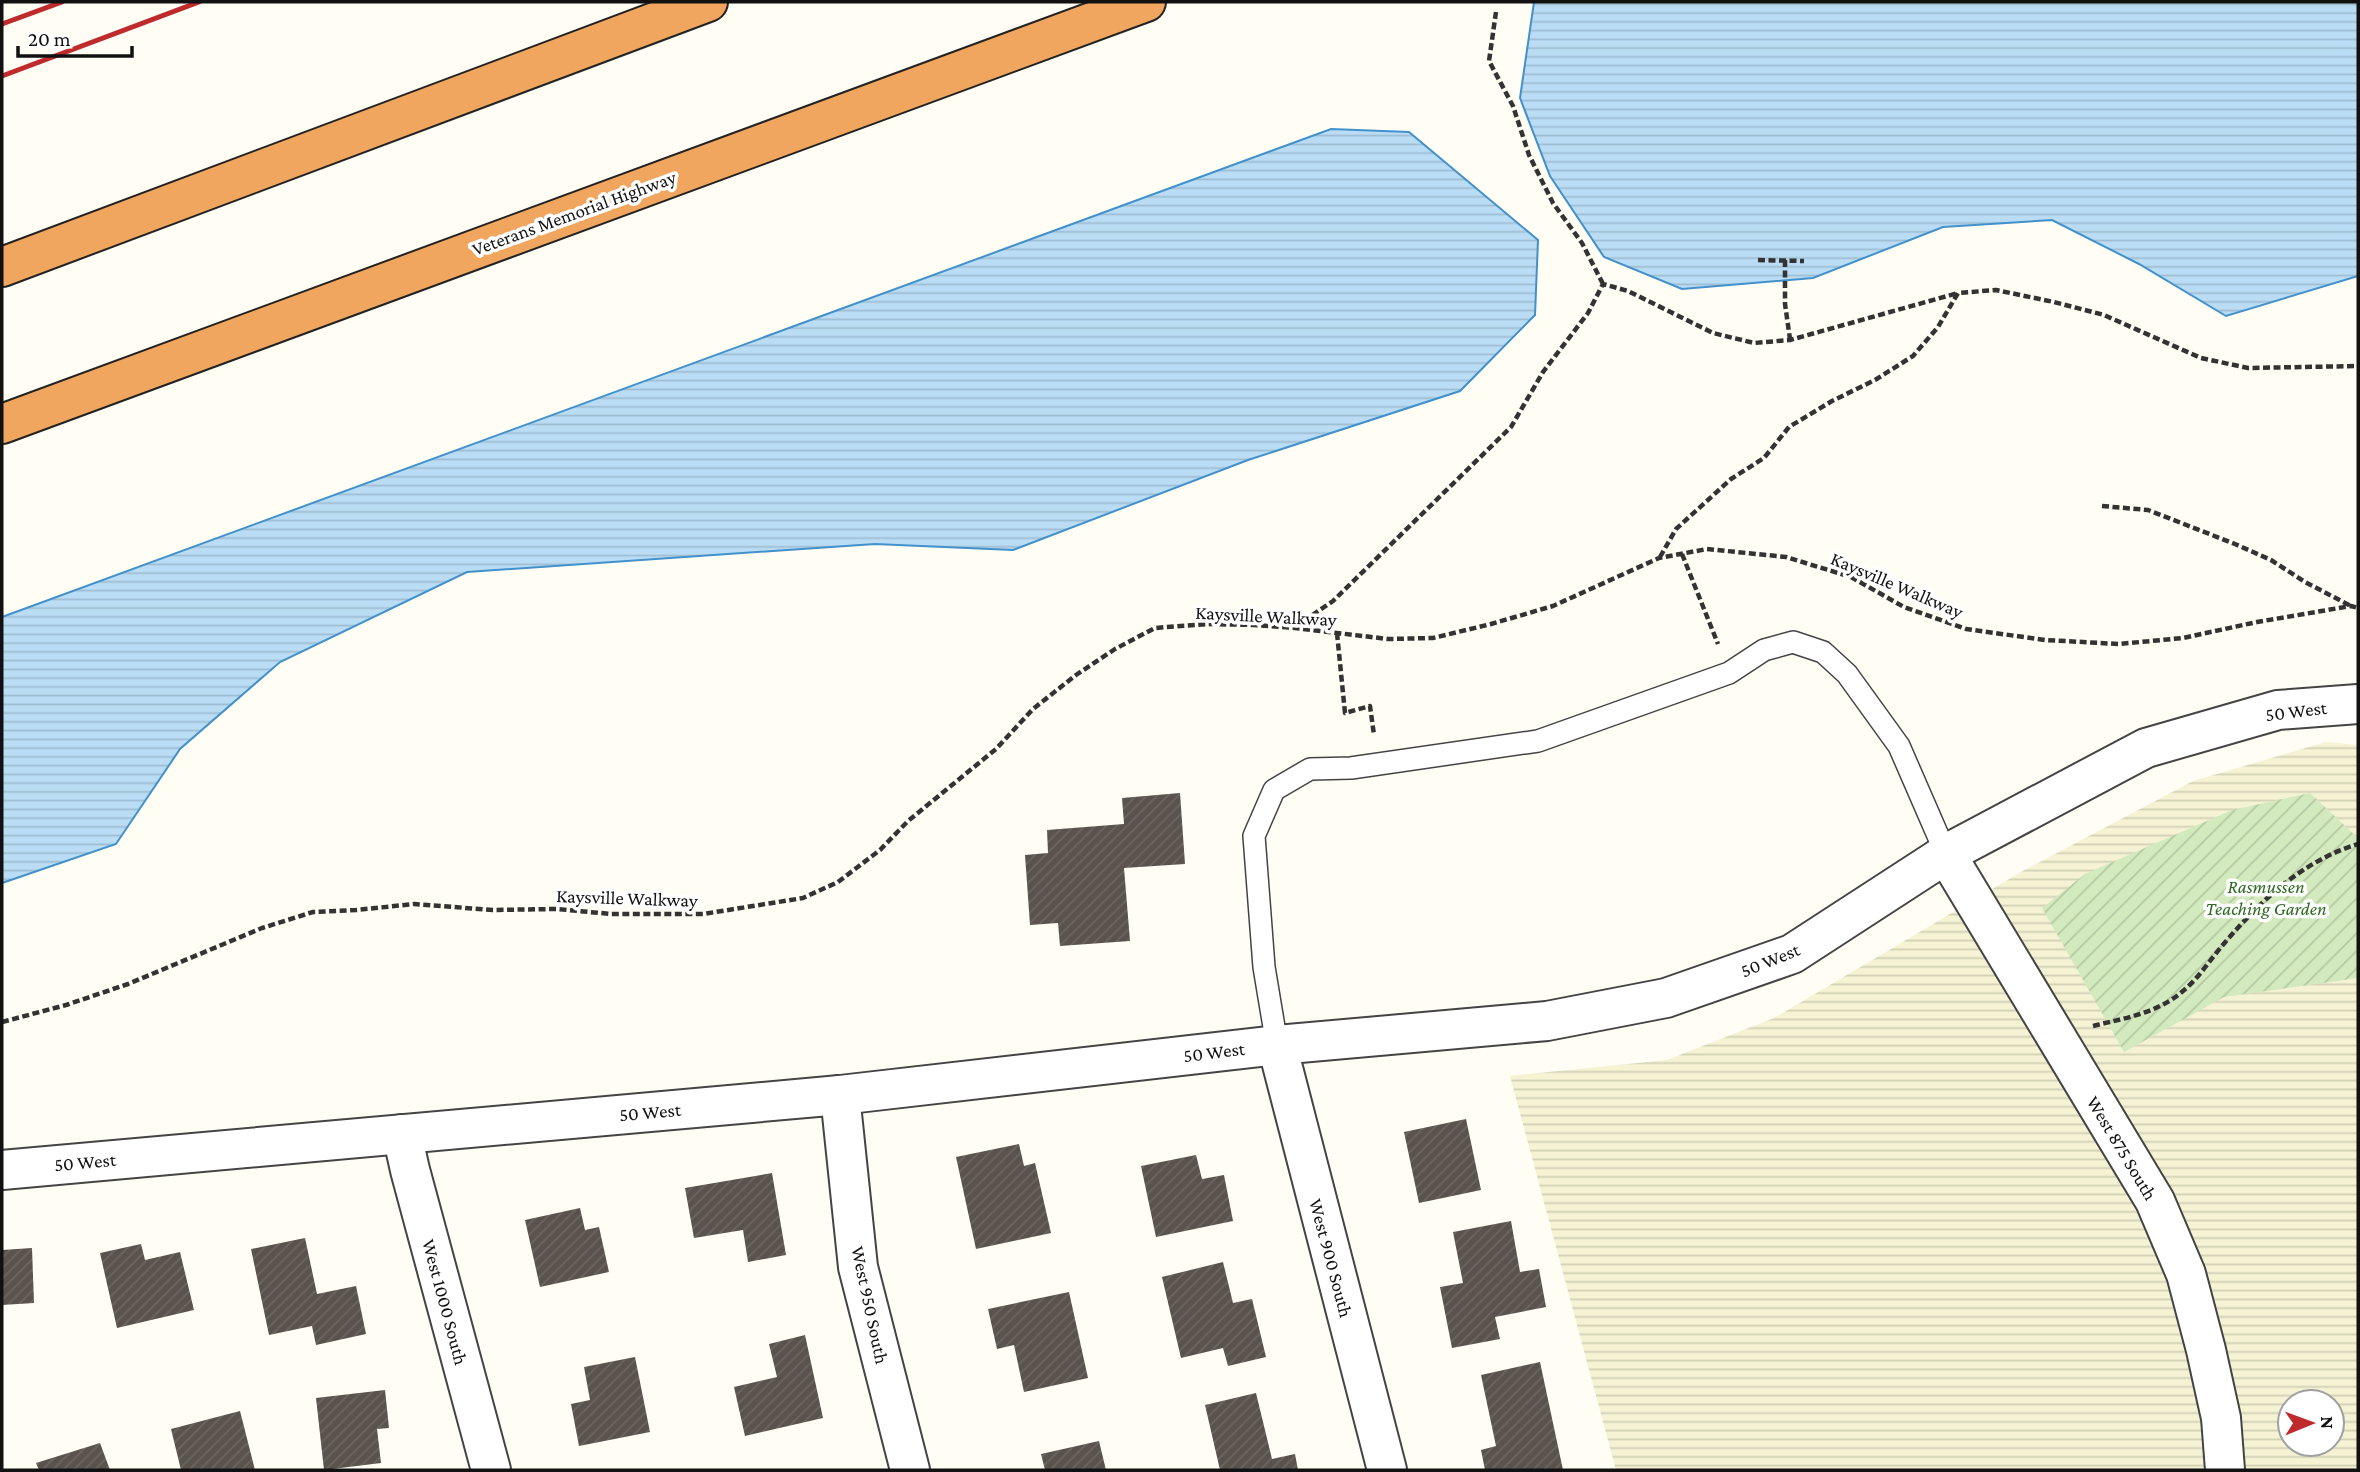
<svg xmlns="http://www.w3.org/2000/svg" width="2360" height="1472" font-family="'Crimson Pro',serif">
<defs>
<pattern id="farmland-rules" width="6" height="5" patternUnits="userSpaceOnUse" patternTransform="scale(1.75)"><rect width="6" height="5" fill="#f5f3d4"/><path d="M0 2.5h6" fill="none" stroke="#d1cfb5"/></pattern>
<pattern id="garden-furrows" width="10" height="10" patternUnits="userSpaceOnUse" patternTransform="scale(1.75)"><rect width="10" height="10" fill="#d3eabe"/><path d="M-1 1l2-2M0 10L10 0M9 11l2-2" fill="none" stroke="#b4c8a2"/></pattern>
<pattern id="water-rules" width="6" height="5" patternUnits="userSpaceOnUse" patternTransform="scale(1.75)"><rect width="6" height="5" fill="#baddf5"/><path d="M0 2.5h6" fill="none" stroke="#9fbdd1"/></pattern>
<pattern id="building-hatch" width="6" height="6" patternUnits="userSpaceOnUse" patternTransform="scale(1.75)"><rect width="6" height="6" fill="#59524d"/><path d="M-1 1l2-2M0 6l6-6M5 7l2-2" fill="none" stroke="#6c6662"/></pattern>
</defs>
<rect width="100%" height="100%" fill="#fffdf4"/>
<path fill="url(#farmland-rules)" fill-rule="evenodd" d="M2326 742 2358 745V1470H1616L1510 1076 1667 1060 1774 1018 2021 872 2193 781ZM2290 1402H2332V1444H2290Z"/>
<path fill="url(#garden-furrows)" d="M2310 793 2358 838V978L2224 997 2124 1052 2042 908 2085 874 2232 810Z"/>
<path fill="url(#water-rules)" stroke="#4291cb" stroke-width="2" d="M1534 2H2358V276L2226 316 2139 264 2052 220 1943 227 1813 278 1682 289 1604 257 1550 176 1520 98Z
M1331 129 1409 132 1538 240 1535 315 1460 391 1248 460 1013 550 875 544 467 572 280 662 180 749 116 844 2 883V617Z"/>
<path fill="url(#building-hatch)" d="M1180 793 1185 864 1124 868 1130 941 1060 946 1058 923 1030 925 1025 855 1048 853 1047 830 1124 824 1122 798Z
M1466 1119 1481 1190 1419 1203 1404 1132Z
M1019 1144 1024 1166 1035 1163 1051 1233 976 1249 956 1157Z
M1196 1155 1202 1179 1224 1175 1233 1221 1156 1237 1141 1166Z
M772 1173 786 1255 748 1262 743 1230 694 1238 685 1188Z
M580 1208 585 1230 599 1227 609 1272 540 1287 525 1220Z
M1511 1221 1520 1272 1539 1269 1546 1307 1495 1317 1500 1339 1452 1348 1440 1287 1463 1283 1453 1232Z
M305 1238 317 1294 356 1286 366 1334 316 1345 312 1326 269 1335 251 1249Z
M141 1244 145 1260 180 1252 194 1310 117 1328 100 1253Z
M32 1248 34 1303 2 1305V1250Z
M1223 1262 1233 1303 1252 1299 1266 1357 1228 1366 1223 1348 1181 1358 1162 1277Z
M1069 1292 1088 1378 1024 1392 1014 1345 997 1349 988 1309Z
M805 1335 823 1418 745 1436 734 1387 777 1377 769 1344Z
M635 1357 650 1432 579 1446 571 1404 590 1400 584 1367Z
M1540 1362 1563 1470H1485L1481 1450 1496 1446 1481 1375Z
M385 1390 389 1428 377 1429 381 1463 324 1470 316 1398Z
M1256 1393 1272 1459 1295 1454 1298 1470H1220L1205 1405Z
M240 1411 255 1470H181L171 1429Z
M1099 1441 1106 1470H1045L1041 1454Z
M100 1443 110 1470H39L36 1463Z"/>
<g fill="none" stroke-linecap="round" stroke-linejoin="round">
<defs>
<path id="service" d="M1277 1045 1264 967 1254 836 1274 790 1310 769 1351 768 1538 741 1729 673 1764 650 1793 642 1823 652 1847 674 1899 746 1946 854"/>
<path id="minor" d="M1946 854 2155 1201 2186 1274 2206 1350 2221 1418 2225 1470
M1277 1045 1387 1470
M840 1095 858 1267 910 1470
M402 1134 410 1170 491 1470"/>
<path id="tertiary" d="M2 1170 840 1095 1277 1045 1547 1021 1666 998 1792 954 1946 854 2146 748 2278 710 2358 704"/>
<path id="motorway" d="M2 267 708 2
M2 424 1146 2"/>
</defs>
<use href="#service" stroke="#444" stroke-width="24"/>
<use href="#minor" stroke="#444" stroke-width="42"/>
<use href="#tertiary" stroke="#444" stroke-width="42"/>
<use href="#motorway" stroke="#222" stroke-width="42"/>
<path stroke="#333" stroke-width="4.5" stroke-dasharray="7 3.5" stroke-linecap="butt" d="M1496 12 1489 61 1513 106 1529 155 1553 203 1582 243 1603 284
M1758 260 1804 261
M1785 260V304L1790 339
M2102 506 2148 510 2235 544 2271 560 2305 582 2351 606
M1682 554 1718 644
M1660 557 1676 529 1731 479 1764 458 1789 427 1832 401 1875 380 1913 356 1938 327 1958 293 1996 290 2054 302 2104 315 2201 358 2248 368 2358 366
M1295 627 1333 601 1511 427 1543 372 1588 313 1603 284 1628 291 1713 333 1754 343 1790 340 1958 293
M1337 633 1345 713 1370 706 1374 735
M2 1022 66 1005 128 984 262 928 313 912 356 910 414 904 493 910 557 909 611 914H703L803 898 838 882 880 850 908 821 996 749 1033 709 1076 675 1115 649 1155 628 1208 624 1254 625 1295 628 1388 639 1433 638 1491 624 1553 606 1659 558 1707 549 1786 557 1851 577 1904 607 1966 629 2045 640 2119 644 2183 638 2257 622 2351 606 2358 608
M2093 1026C2125 1018 2158 1013 2183 991 2198 979 2210 960 2222 946 2259 902 2302 861 2358 844"/>
<use href="#service" stroke="#fff" stroke-width="21"/>
<use href="#minor" stroke="#fff" stroke-width="38"/>
<use href="#tertiary" stroke="#fff" stroke-width="38"/>
<use href="#motorway" stroke="#f1a660" stroke-width="38"/>
<path stroke="#bf2a2d" stroke-width="5" d="M2 24 62 2
M2 76 199 2"/>
</g>
<g text-anchor="middle" dominant-baseline="central" stroke-width="7" stroke-linejoin="round" paint-order="stroke">
<g font-size="19" fill="#111" stroke="#fff">
<text transform="translate(574 213) rotate(-20)">Veterans Memorial Highway</text>
<text transform="translate(1897 585) rotate(23)">Kaysville Walkway</text>
<text transform="translate(1266 616) rotate(3)">Kaysville Walkway</text>
<text transform="translate(2296 711) rotate(-7)">50 West</text>
<text transform="translate(627 898) rotate(2)">Kaysville Walkway</text>
<text transform="translate(1770 960) rotate(-22)">50 West</text>
<text transform="translate(1214 1052) rotate(-7)">50 West</text>
<text transform="translate(650 1112) rotate(-5)">50 West</text>
<text transform="translate(2122 1148) rotate(59)">West 875 South</text>
<text transform="translate(85 1162) rotate(-5)">50 West</text>
<text transform="translate(1331 1258) rotate(75)">West 900 South</text>
<text transform="translate(445 1302) rotate(75)">West 1000 South</text>
<text transform="translate(870 1305) rotate(78)">West 950 South</text>
</g>
<g font-size="19" font-style="italic" fill="#2e6821" stroke="#fff">
<text x="2266" y="886">Rasmussen<tspan x="2266" dy="22">Teaching Garden</tspan></text>
</g>
</g>
<rect width="2360" height="1472" fill="none" stroke="#111111" stroke-width="7"/>
<g transform="translate(2311 1423) rotate(89)"><circle r="33" fill="#ffffff" stroke="#a0a0a0" stroke-width="2"/>
<path d="M0-5L12 26L0 18L-12 26Z" fill="#bf2a2d"/>
<text y="-10" font-size="19" font-weight="bold" text-anchor="middle" fill="#111111">N</text>
</g>
<path d="M18 46v10h114v-10" fill="none" stroke="#111111" stroke-width="3.5"/>
<text x="28" y="46" font-size="21" fill="#111111" stroke="#ffffff" stroke-width="5" paint-order="stroke">20 m</text>
</svg>
